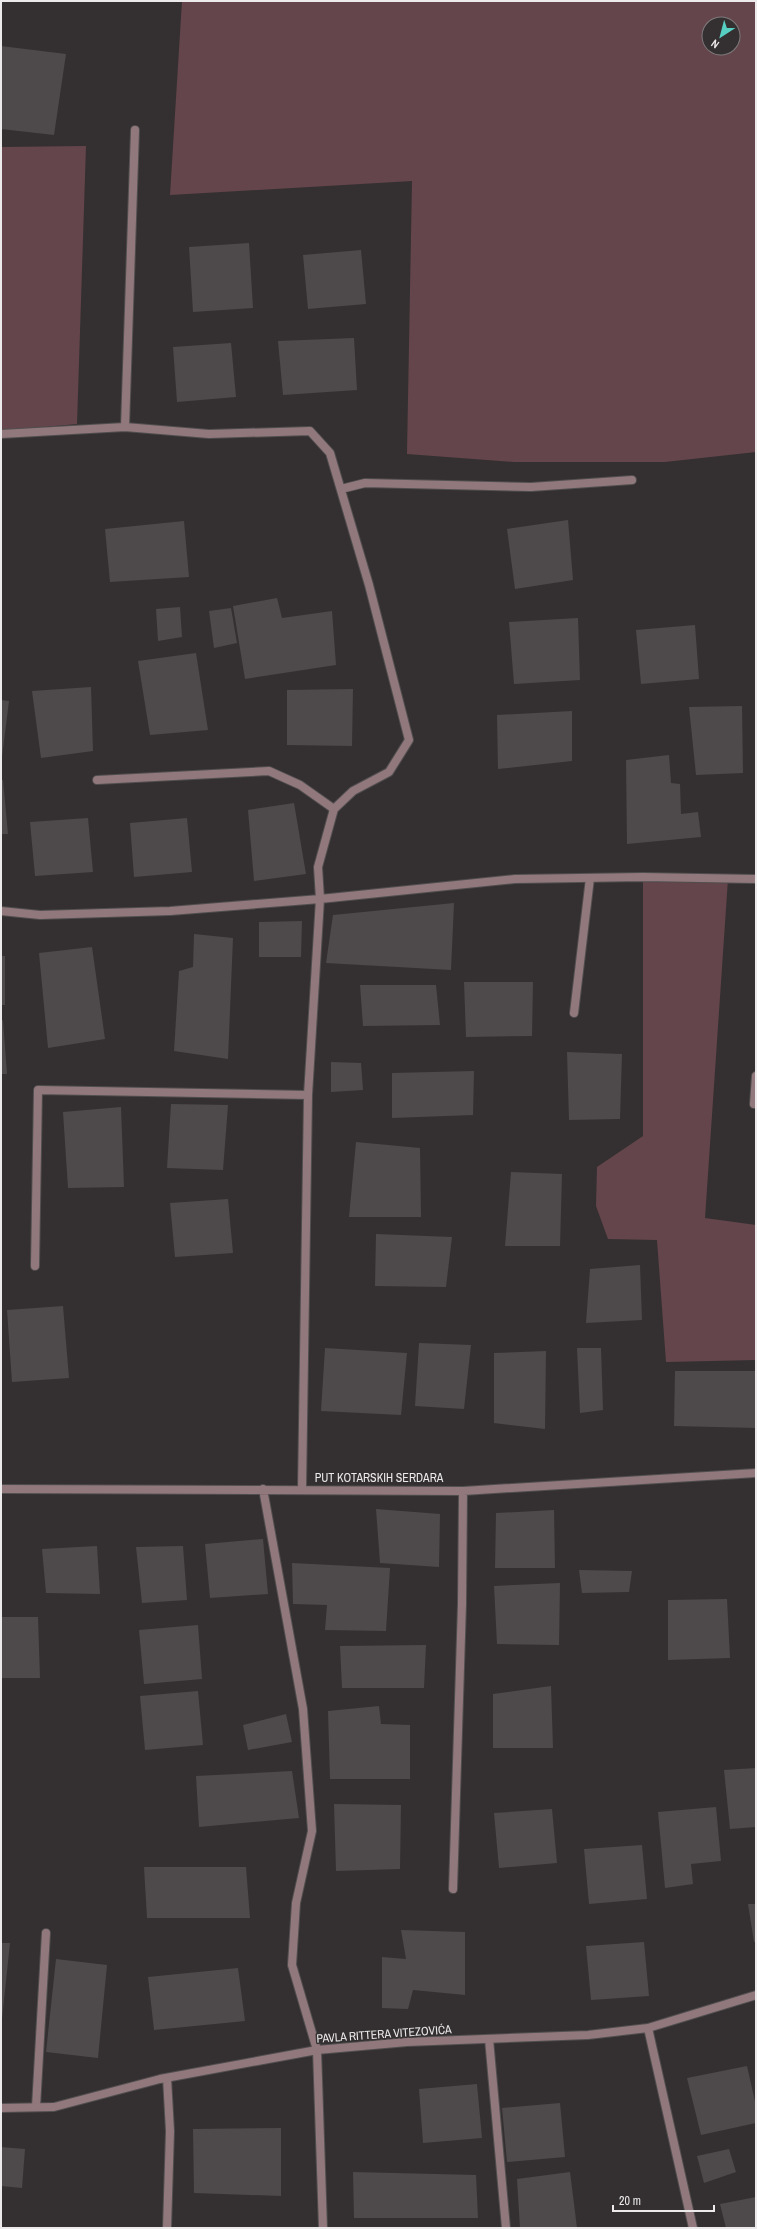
<svg xmlns="http://www.w3.org/2000/svg" width="757" height="2229" font-family="'Archivo Narrow',sans-serif">
<rect width="100%" height="100%" fill="#343031"/>
<path fill="#64454b" fill-rule="evenodd" d="M182 1H756V452L665 462H514L407 454 412 181 170 195ZM709 24H733V48H709Z
M86 146 77 424 1 431V147Z
M643 877 728 879 705 1218 756 1225V1360L666 1362 657 1240 608 1239 596 1206 597 1167 643 1136Z"/>
<path fill="#4e494a" d="M1 46 66 54 54 135 1 129Z
M249 243 253 308 193 312 189 247Z
M361 250 366 304 308 309 303 255Z
M354 338 357 390 283 395 278 341Z
M231 343 236 397 177 402 173 347Z
M568 520 573 580 515 589 507 529Z
M184 521 189 577 110 582 105 529Z
M277 598 282 618 332 611 336 665 245 679 233 606Z
M180 607 182 637 158 641 156 609Z
M231 608 237 643 214 648 209 611Z
M578 618 580 680 514 684 509 622Z
M695 625 699 679 641 684 636 630Z
M196 653 208 730 150 735 138 661Z
M91 687 93 751 41 758 32 691Z
M353 689 352 746 287 745V690Z
M1 700 9 701 2 757H1Z
M742 706 743 773 696 775 689 707Z
M572 711V761L498 769 497 715Z
M669 755 671 783 680 784 681 814 698 812 701 837 627 844 626 760Z
M1 780H3L8 834H1Z
M294 803 306 874 254 881 248 810Z
M88 818 93 872 35 876 30 822Z
M187 818 192 872 134 877 130 823Z
M454 903 451 970 326 963 333 915Z
M302 921 301 957H259V922Z
M194 934 233 938 228 1059 174 1051 179 971 193 967Z
M92 947 105 1039 48 1048 39 953Z
M1 956H5V1005H1Z
M464 982H533L532 1036 466 1037Z
M360 985H436L440 1025 363 1026Z
M3 1020 7 1074H1V1021Z
M567 1052 622 1054 620 1119 569 1120Z
M331 1062 361 1063 363 1090 331 1092Z
M474 1071 473 1115 392 1118V1073Z
M171 1104 228 1105 223 1170 167 1168Z
M121 1107 124 1187 68 1188 63 1112Z
M356 1142 420 1148 421 1217H349Z
M511 1172 562 1174 560 1246H505Z
M228 1199 233 1253 175 1257 170 1203Z
M376 1234 452 1237 446 1287 375 1286Z
M640 1265 642 1320 586 1323 590 1269Z
M63 1306 69 1378 12 1382 7 1310Z
M419 1343 471 1345 464 1409 415 1406Z
M325 1348 407 1353 401 1415 321 1411Z
M577 1348H601L603 1410 580 1413Z
M546 1351 545 1429 494 1423V1353Z
M675 1371H756V1428L674 1426Z
M376 1509 440 1514 439 1567 380 1563Z
M554 1510 555 1568H495L496 1513Z
M263 1539 268 1594 210 1598 205 1544Z
M97 1546 100 1594 46 1593 42 1549Z
M183 1546 187 1600 142 1603 136 1547Z
M292 1563 390 1568 386 1631 325 1630 327 1605 293 1604Z
M579 1570 632 1571 629 1592 582 1593Z
M560 1583 559 1645 497 1644 494 1586Z
M727 1599 730 1658 668 1660V1600Z
M1 1617H38L40 1678H1Z
M198 1625 202 1679 144 1684 139 1630Z
M426 1645 424 1688H342L340 1646Z
M551 1686 553 1748H493V1694Z
M198 1691 203 1745 145 1750 140 1696Z
M379 1706 381 1724 410 1725V1779H330L328 1711Z
M286 1714 292 1742 248 1750 243 1725Z
M756 1768V1827L730 1829 724 1770Z
M292 1771 299 1818 199 1827 196 1776Z
M334 1804 401 1805 400 1869 336 1871Z
M716 1807 721 1861 691 1864 693 1884 665 1888 658 1812Z
M552 1809 557 1863 499 1868 494 1813Z
M642 1845 647 1899 589 1904 584 1849Z
M144 1867H246L250 1918H147Z
M748 1904H756V1942H754Z
M401 1930 465 1932V1995L413 1990 408 2009 382 2008V1957L406 1959Z
M644 1942 649 1996 591 2000 586 1946Z
M1 1943H10L2 2019H1Z
M56 1959 107 1965 98 2058 46 2052Z
M238 1968 245 2021 154 2030 148 1977Z
M747 2066 756 2106V2123L701 2135 687 2078Z
M477 2084 482 2138 423 2143 419 2089Z
M560 2103 565 2157 507 2162 502 2108Z
M281 2128V2196L194 2193 193 2129Z
M1 2147 25 2149 22 2188 1 2186Z
M729 2149 736 2172 704 2183 697 2156Z
M353 2172 476 2175 478 2218H354Z
M570 2172 577 2228H520L517 2179Z
M756 2197V2228H726L720 2204Z"/>
<g fill="none" stroke-linecap="round" stroke-linejoin="round">
<defs>
<path id="service" d="M125 427 135 130
M574 1013 590 878
M754 1104 756 1076
M489 2039 506 2228
M167 2078 170 2131 167 2228
M36 2107 46 1933"/>
<path id="minor" d="M1 434 125 427 209 434 310 431 330 453 369 585 409 740 389 772 353 791 334 809 318 867 320 899 308 1095 302 1489
M341 489 365 483 531 487 632 480
M97 780 269 771 300 785 334 809
M1 911 40 915 170 911 320 899 515 879 643 877 756 879
M35 1266 38 1090 308 1095
M1 1489 463 1491 756 1473
M263 1489 303 1709 312 1831 296 1903 292 1965 317 2050 323 2228
M453 1889 462 1604 463 1491
M648 2028 693 2228
M1 2108 54 2107 160 2079 317 2050 407 2042 588 2035 648 2028 756 1995"/>
</defs>
<use href="#service" stroke="#514e4f" stroke-width="10"/>
<use href="#minor" stroke="#514e4f" stroke-width="10"/>
<use href="#service" stroke="#91787c" stroke-width="8"/>
<use href="#minor" stroke="#91787c" stroke-width="8"/>
</g>
<g text-anchor="middle" dominant-baseline="central" stroke-width="3" stroke-linejoin="round" paint-order="stroke">
<g font-size="12" fill="#eceaea" stroke="#343031">
<text x="379" y="1478">PUT KOTARSKIH SERDARA</text>
<text transform="translate(384 2034) rotate(-4)">PAVLA RITTERA VITEZOVIĆA</text>
</g>
</g>
<rect width="757" height="2229" fill="none" stroke="#eceaea" stroke-width="4"/>
<g transform="translate(721 36) rotate(216)"><circle r="19" fill="#343031" stroke="#7e7a7b"/>
<path d="M0-3L7 15L0 10L-7 15Z" fill="#57cec2"/>
<text y="-6" font-size="11" font-weight="bold" text-anchor="middle" fill="#eceaea">N</text>
</g>
<path d="M613 2205v6h101v-6" fill="none" stroke="#eceaea" stroke-width="2"/>
<text x="619" y="2205" font-size="12" fill="#eceaea" stroke="#343031" stroke-width="3" paint-order="stroke">20 m</text>
</svg>
